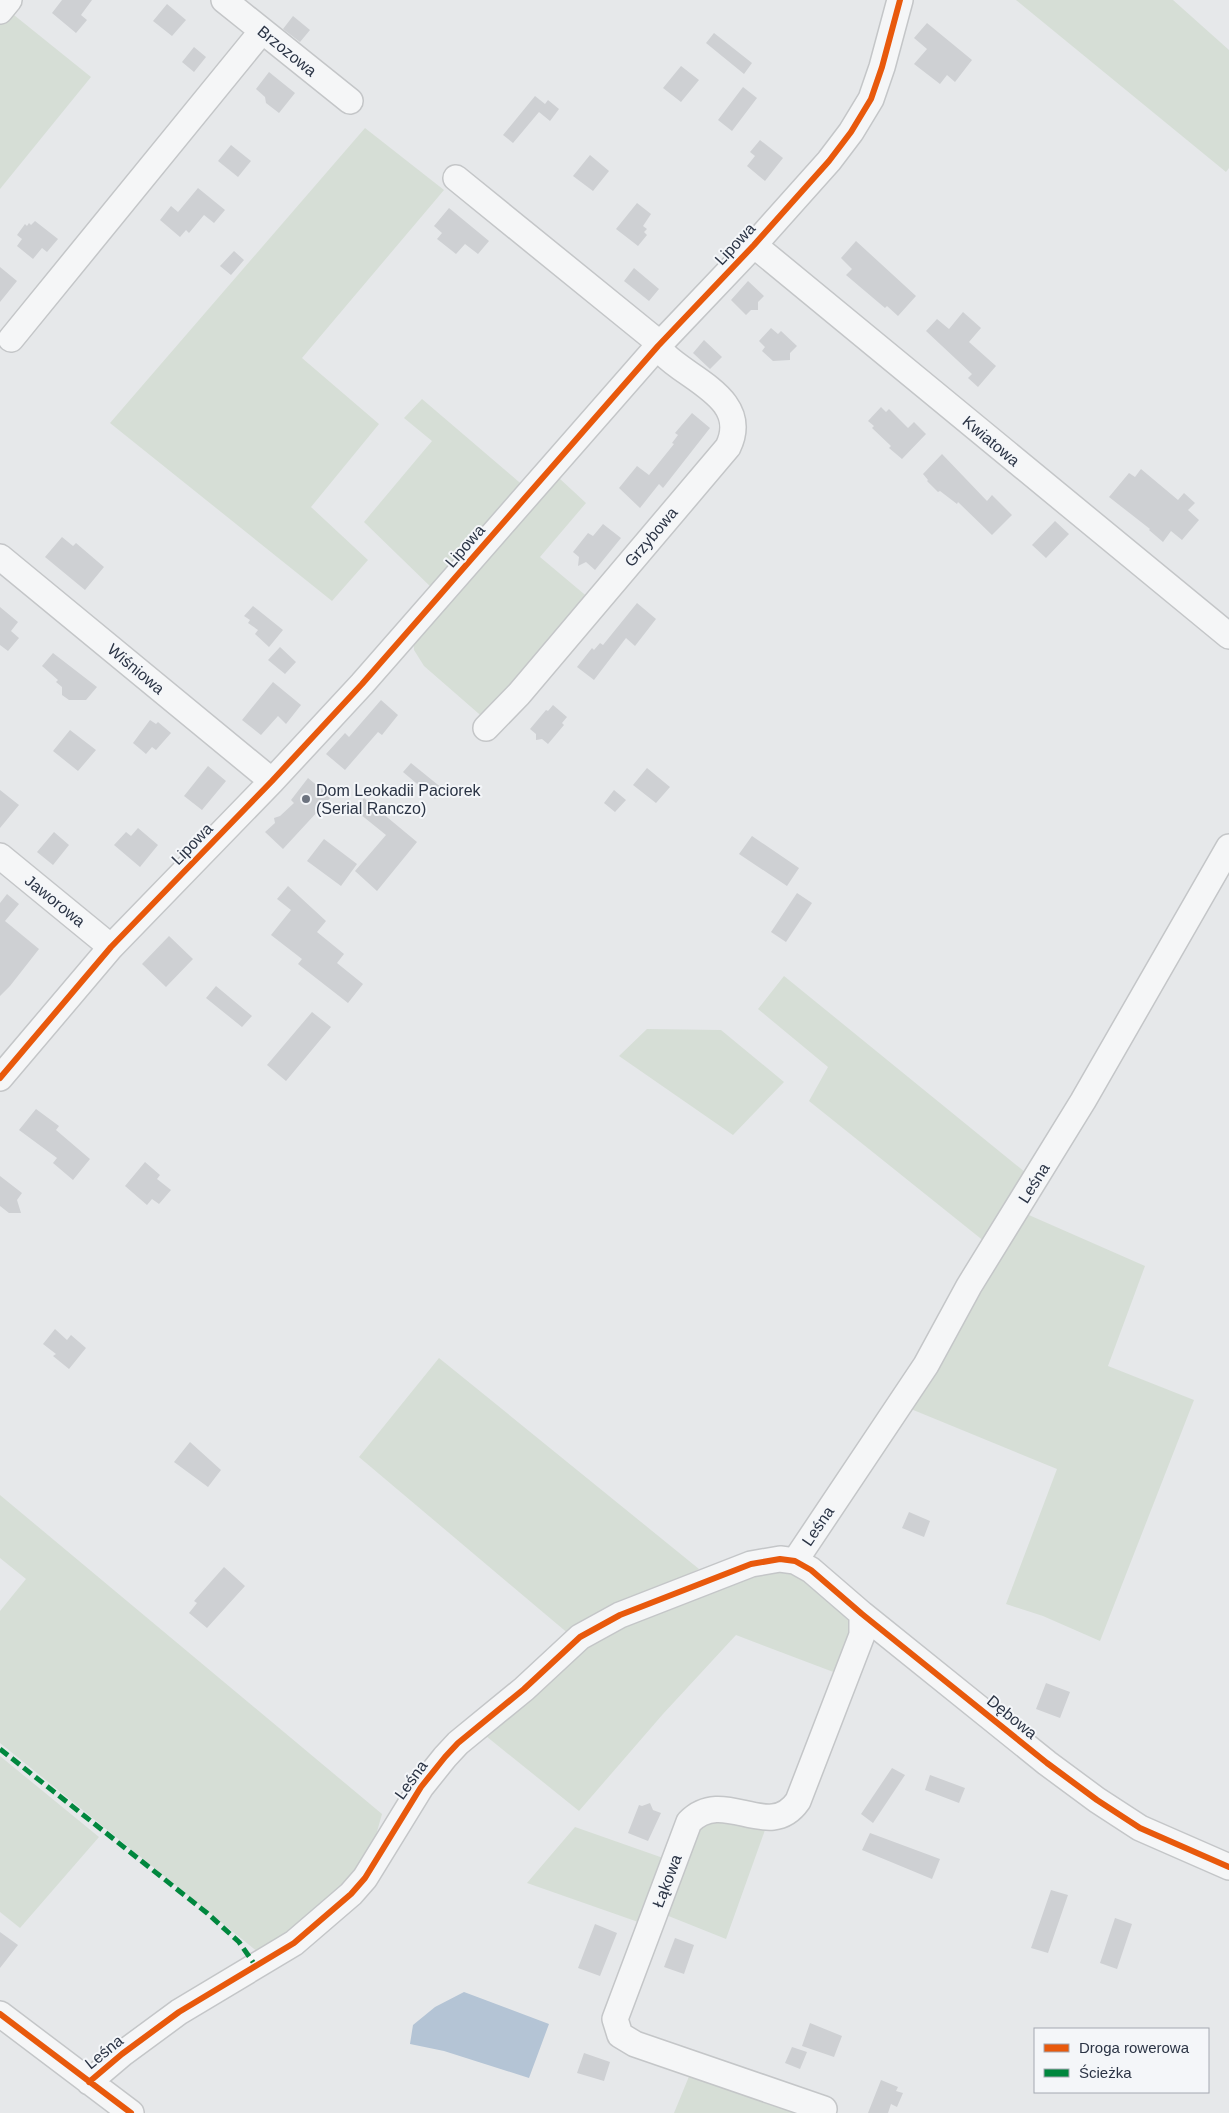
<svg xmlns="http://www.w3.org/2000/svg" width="1229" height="2113" font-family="Arial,sans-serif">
<rect width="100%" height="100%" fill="#e6e8ea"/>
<path fill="#d6ded6" d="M1016 0H1173L1229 50V168L1226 172Z
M9 11 91 77 0 189V23Z
M365 128 444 190 302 358 379 424 311 507 368 560 332 601 110 423Z
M422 399 526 488 435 591 364 522 432 441 404 418Z
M559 478 586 503 540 557 590 599 486 720 424 666 414 650 413 636Z
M784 976 1031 1177 990 1246 809 1101 828 1067 758 1009Z
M647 1029 721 1030 784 1082 733 1135 619 1056Z
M1022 1212 1145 1266 1108 1366 1194 1400 1100 1641 1043 1616 1006 1604 1057 1469 906 1407Z
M439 1358 699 1569 570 1635 359 1457Z
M0 1495 382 1814 367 1867 317 1918 258 1952 0 1743V1611L26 1579 0 1558Z
M761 1568 796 1570 855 1620 836 1673 736 1635 663 1714 579 1811 481 1732 583 1640Z
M0 1756 99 1837 20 1928 0 1912Z
M724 1813 765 1830 726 1939 666 1915 704 1818Z
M575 1827 666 1859 641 1923 527 1883Z
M690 2074 800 2113H674Z"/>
<path fill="#b4c4d5" d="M464 1992 549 2024 529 2078 444 2051 410 2044 413 2025 435 2007Z"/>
<path fill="#ced0d3" d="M62 0H92L81 15 87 20 76 33 52 13Z
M167 4 186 20 172 36 153 21Z
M293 16 310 30 300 42 283 29Z
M927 23 972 60 955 82 947 75 940 84 914 64 927 49 914 38Z
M714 33 752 63 744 74 706 43Z
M194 47 206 57 194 72 182 62Z
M681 66 699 80 681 102 663 88Z
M269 72 295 93 279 113 266 103 265 97 256 89Z
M743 87 757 98 732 131 718 120Z
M535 96 545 104 548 100 559 109 550 121 539 112 513 143 503 135Z
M760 140 783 158 765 181 747 166 755 156 750 152Z
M231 145 251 161 238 177 218 161Z
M590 155 609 171 593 191 573 176Z
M198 188 225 210 214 223 204 215 189 233 186 230 180 237 160 220 171 206 178 212Z
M637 203 651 214 643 226 647 229 644 232 647 235 638 246 616 229Z
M449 208 489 241 478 254 465 244 456 254 437 239 442 233 434 226Z
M35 221 58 239 47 252 42 248 33 259 17 246 22 239 17 235 25 224 27 226 29 223 31 225Z
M856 241 916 296 898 316 887 306 885 308 846 275 852 269 841 258Z
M234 251 244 260 231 275 220 266Z
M0 267 17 281 0 302Z
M634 268 659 289 649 301 624 281Z
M748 281 764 296 758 302V310H751L746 315 731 300Z
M963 312 981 328 969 342 996 366 978 387 968 378 972 374 926 331 937 319 949 329Z
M771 328 778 334 781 331 797 346 790 353V360L773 361 762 351 765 347 759 341Z
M704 340 722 357 710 369 693 353Z
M881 407 886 412 889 409 908 428 914 422 926 434 902 459 889 448 891 446 872 428 874 426 868 421Z
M692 413 710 428 663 488 659 484 640 508 619 488 637 466 649 475 674 444 672 443 678 435 675 433Z
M942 454 987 501 992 495 1012 515 992 535 958 502 957 504 940 491 938 492 927 481 928 480 923 474Z
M1141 469 1178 500 1184 493 1195 503 1188 510 1199 520 1182 540 1171 531 1163 542 1149 530 1150 529 1109 497 1129 473 1135 477Z
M1055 521 1069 534 1046 558 1032 545Z
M603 524 621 538 595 570 586 562 578 566 579 557 573 552 588 533 593 536Z
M62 537 73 546 76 543 104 567 85 590 45 557Z
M637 603 656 619 635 646 626 638 594 680 577 667 592 648 594 650 600 643 603 645Z
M253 606 283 630 269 647 255 634 258 630 248 623 250 620 244 616Z
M0 607 18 622 11 631 19 638 8 651 0 645Z
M280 647 296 662 285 674 268 660Z
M53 653 97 687 86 700H69L62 695V687L56 682 58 680 42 666Z
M273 682 301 705 286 724 278 716 261 735 242 720Z
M381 700 398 715 382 735 378 732 345 770 326 754 345 733 349 737Z
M553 705 567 717 562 723 564 725 548 744 542 739 536 740V734L530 729 546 710 548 711Z
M150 720 156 724 158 722 171 733 156 750 152 747 146 754 133 743Z
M70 730 96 750 78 771 53 751Z
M411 763 443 789 435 799 403 772Z
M208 766 226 781 202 810 184 796Z
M647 768 670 787 656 803 633 785Z
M308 778 331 797 283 849 265 832 275 823 274 818 280 816 294 803 291 800Z
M0 790 19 805 0 828Z
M614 790 626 800 615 812 604 803Z
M364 798 417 842 377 891 355 871 386 835 355 810Z
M138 828 158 845 140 867 114 845 126 832 131 836Z
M54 832 69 845 53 865 37 852Z
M752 836 799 868 787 886 739 854Z
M324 839 357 864 341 886 307 861Z
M288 886 326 921 317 932 344 954 337 963 363 984 348 1003 298 964 302 959 271 935 291 910 277 899Z
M797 893 812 903 786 942 771 932Z
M7 894 19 904 5 921 39 949 10 986 0 996V903Z
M169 936 193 959 166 987 142 964Z
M216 986 252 1016 242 1027 206 998Z
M312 1012 331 1027 286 1081 267 1065Z
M36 1109 59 1126 56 1130 90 1159 73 1180 53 1163 57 1158 19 1130Z
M145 1162 160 1175 157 1179 171 1190 159 1204 152 1199 147 1205 125 1186Z
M0 1176 22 1193 17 1200 21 1213H9L0 1206Z
M55 1329 67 1340 71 1335 86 1348 69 1369 53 1356 56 1354 43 1344Z
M190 1442 221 1470 208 1487 174 1462Z
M909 1512 930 1521 924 1537 902 1528Z
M224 1567 245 1586 207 1628 189 1613 197 1603 194 1601Z
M1046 1683 1070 1692 1060 1718 1036 1709Z
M892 1768 905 1775 873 1823 861 1814Z
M930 1775 965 1788 959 1803 925 1790Z
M650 1803 653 1810 661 1813 648 1841 628 1833 639 1805 642 1806Z
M870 1833 940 1859 932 1879 862 1850Z
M1051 1890 1068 1895 1048 1953 1031 1948Z
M1115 1918 1132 1924 1117 1969 1100 1963Z
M595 1924 617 1933 600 1976 578 1968Z
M0 1932 18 1945 0 1968Z
M675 1938 694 1945 684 1974 664 1967Z
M810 2023 842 2036 834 2057 802 2046Z
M792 2047 807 2052 800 2069 785 2063Z
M584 2053 610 2062 604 2081 577 2073Z
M881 2080 898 2087 896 2091 903 2093 897 2107 891 2104 888 2113H868Z"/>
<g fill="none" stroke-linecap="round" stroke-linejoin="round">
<defs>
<path id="minor" d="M224 0 350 101
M0 11 9 0
M456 178 653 338C656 343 660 349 664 354 689 380 751 399 728 447L519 694 486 728
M754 245 1229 636
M11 339 262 31
M0 557 272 781
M0 856 111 947
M0 1078 111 947 272 781 362 684 658 346 754 245 829 161 851 132 871 99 882 67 900 0
M795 1561 926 1365 969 1286 1083 1101 1229 847
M0 2014 131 2113
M89 2082 122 2054 179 2012 294 1943 351 1894 365 1878 421 1787 445 1757 458 1743 524 1689 580 1637 620 1615 751 1564 780 1559 795 1561 811 1570 862 1614 1047 1763 1097 1800 1140 1828 1229 1867
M824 2109 635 2044 620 2035 615 2019 689 1822C724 1786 769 1843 798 1801L862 1635V1614"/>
</defs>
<use href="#minor" stroke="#c4c6c8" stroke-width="28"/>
<use href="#minor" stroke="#f5f6f7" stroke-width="25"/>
<path stroke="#00873e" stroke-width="5" stroke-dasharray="10 5" stroke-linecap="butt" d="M0 1749 207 1913 239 1942 255 1965"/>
<defs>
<path id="cycleway" d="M0 1078 111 947 272 781 362 684 658 346 754 245 829 161 851 132 871 99 882 67 900 0
M0 2014 131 2113
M89 2082 122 2054 179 2012 294 1943 351 1894 365 1878 421 1787 445 1757 458 1743 524 1689 580 1637 620 1615 751 1564 780 1559 795 1561 811 1570 862 1614 1047 1763 1097 1800 1140 1828 1229 1867"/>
</defs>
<use href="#cycleway" stroke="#f4f6f9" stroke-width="9"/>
<use href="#cycleway" stroke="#e8590c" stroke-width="6"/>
</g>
<circle fill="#6c737f" stroke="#f4f6f9" stroke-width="2" cx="306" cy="799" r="5"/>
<g text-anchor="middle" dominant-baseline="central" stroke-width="4" stroke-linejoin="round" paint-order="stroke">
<g font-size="16" fill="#2b3445" stroke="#f4f6f9">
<text transform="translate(287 51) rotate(39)">Brzozowa</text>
<text transform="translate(735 244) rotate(-47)">Lipowa</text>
<text transform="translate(991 441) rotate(40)">Kwiatowa</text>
<text transform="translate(651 537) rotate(-50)">Grzybowa</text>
<text transform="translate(465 546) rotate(-49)">Lipowa</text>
<text transform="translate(136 669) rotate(40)">Wiśniowa</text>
<text transform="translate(192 844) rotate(-46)">Lipowa</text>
<text transform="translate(55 901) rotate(39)">Jaworowa</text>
<text transform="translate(1034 1183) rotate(-58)">Leśna</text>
<text transform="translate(818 1526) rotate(-56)">Leśna</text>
<text transform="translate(1012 1717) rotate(39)">Dębowa</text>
<text transform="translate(411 1780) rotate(-54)">Leśna</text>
<text transform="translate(667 1881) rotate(-69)">Łąkowa</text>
<text transform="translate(104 2052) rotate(-39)">Leśna</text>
</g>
<g font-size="16" fill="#2b3445" stroke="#f4f6f9" text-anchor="start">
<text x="316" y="790">Dom Leokadii Paciorek<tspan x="316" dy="18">(Serial Ranczo)</tspan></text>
</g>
</g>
<rect x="1034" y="2028" width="175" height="65" fill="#f4f6f9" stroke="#a4a8b1"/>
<rect x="1044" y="2044" width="25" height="8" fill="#e8590c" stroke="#a4a8b1"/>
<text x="1079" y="2053" font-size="15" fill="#2b3445">Droga rowerowa</text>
<rect x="1044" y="2069" width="25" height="8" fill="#00873e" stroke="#a4a8b1"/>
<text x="1079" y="2078" font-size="15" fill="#2b3445">Ścieżka</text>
</svg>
